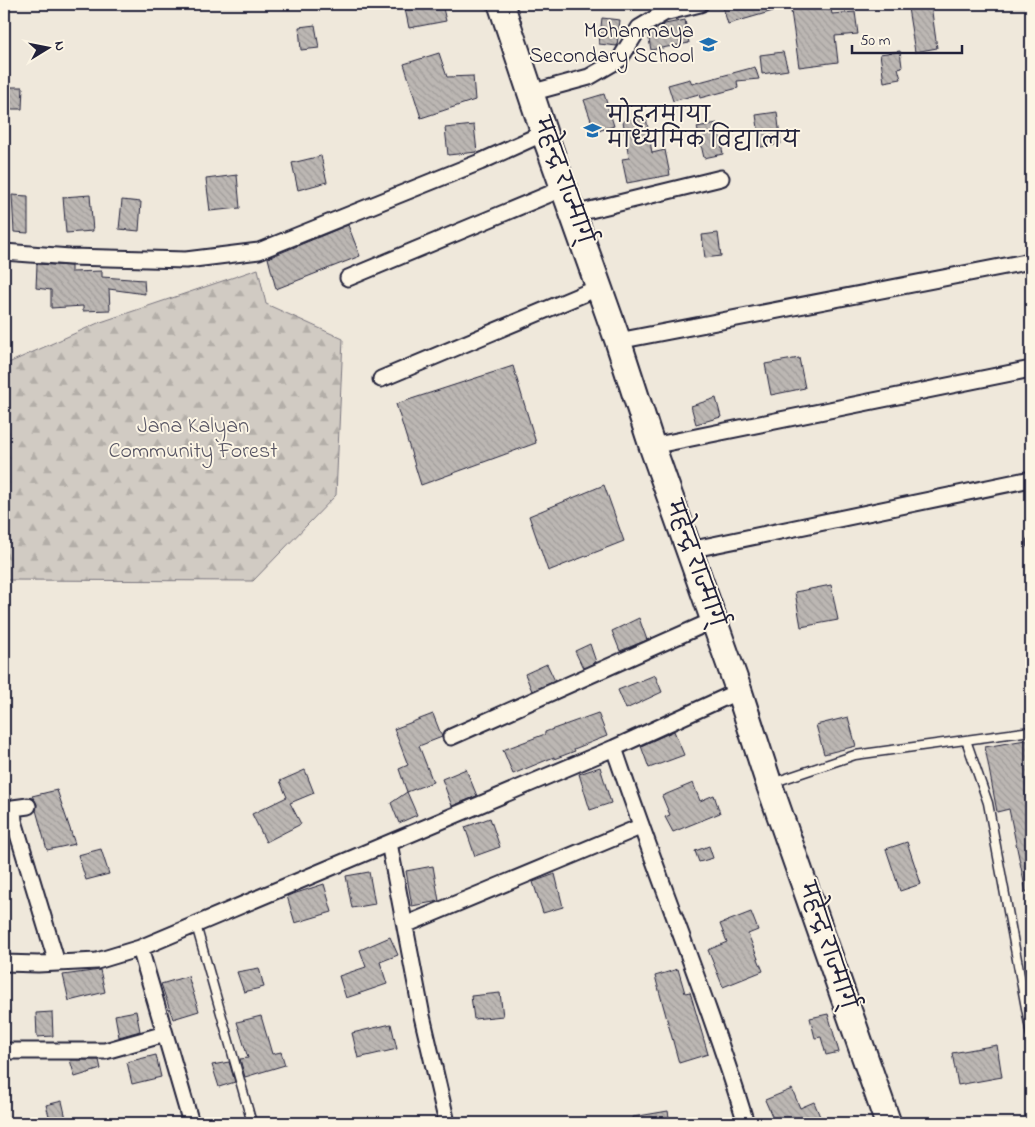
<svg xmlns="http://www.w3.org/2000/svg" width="1035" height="1127" font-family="'Indie Flower','Playpen Sans Deva',sans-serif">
<defs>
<pattern id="forest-firs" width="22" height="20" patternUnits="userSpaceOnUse" patternTransform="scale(1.25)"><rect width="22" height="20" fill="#d1cbc3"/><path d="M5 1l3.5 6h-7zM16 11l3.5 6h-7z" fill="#b3aea8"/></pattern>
<pattern id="building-back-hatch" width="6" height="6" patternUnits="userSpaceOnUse" patternTransform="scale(1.25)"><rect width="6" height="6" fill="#bcb7b3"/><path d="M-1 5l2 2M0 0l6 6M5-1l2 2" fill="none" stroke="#a19d9b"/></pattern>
</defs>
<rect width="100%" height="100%" fill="#efe8db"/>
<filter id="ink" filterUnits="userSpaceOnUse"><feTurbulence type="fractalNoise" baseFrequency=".02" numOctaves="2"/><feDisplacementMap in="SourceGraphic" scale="10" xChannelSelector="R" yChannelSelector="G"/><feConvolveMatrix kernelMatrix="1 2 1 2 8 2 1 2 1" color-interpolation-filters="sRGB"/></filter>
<g filter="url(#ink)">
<path fill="url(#forest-firs)" stroke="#7a767f" d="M258 269 266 304 343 339 336 495 253 581 4 580V365L98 323Z"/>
<path fill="url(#building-back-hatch)" stroke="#22223b" d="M404 4H442L446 21 409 28Z
M722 4H786L787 7 728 24Z
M790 4H830L832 14 855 12 858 34 835 36 838 62 799 67Z
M931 5 937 48 915 52 908 8Z
M602 18 620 20 617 46 599 44Z
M685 20 689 43 651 50 648 34 665 24Z
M315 25 319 48 301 50 299 27Z
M900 51 902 67 898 68 901 79 884 82 880 54Z
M783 52 788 70 762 74 760 55Z
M439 53 447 77 473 76 475 100 421 118 404 64Z
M755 67 759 79 737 81 738 88 700 98 699 94 673 101 668 85 690 79 692 84Z
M4 87H23L22 109H4Z
M604 94 614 126 595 132 584 100Z
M777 112 781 144 761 147 756 115Z
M646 117 652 153 665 150 670 175 627 183 622 159 629 158 623 121Z
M717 123 723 154 704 158 697 127Z
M474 125 477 152 448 155 445 128Z
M321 156 327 182 298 190 292 163Z
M237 175 240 208 210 211 206 179Z
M12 195 28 196V233L14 232Z
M90 195 93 231 66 233 63 197Z
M122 200 141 202 139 231 119 229Z
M348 225 360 256 276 289 268 258Z
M718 233 721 256 705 258 702 235Z
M37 264 71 266V272L102 271V277L144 280 145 294 109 289 110 310 83 311V306L51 308V290L36 288Z
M799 358 805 388 771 395 765 364Z
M513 366 536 443 421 485 396 404Z
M716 398 721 417 696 424 691 406Z
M604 485 624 541 548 571 529 516Z
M831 585 838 620 801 627 795 592Z
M639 618 647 640 620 651 612 631Z
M590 644 596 662 583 668 575 651Z
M547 664 555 681 532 691 525 674Z
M655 675 662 692 626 709 618 690Z
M598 713 607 736 574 749 575 751 554 759V757L513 774 503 750 545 734V732Z
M433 714 442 737 419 746 433 782 407 792 399 769 408 765 394 729Z
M848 717 856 746 824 754 816 725Z
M674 731 684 755 649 768 641 746Z
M1031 739V891L1026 892 1009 809 997 812 985 747Z
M600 767 611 803 590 810 579 774Z
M466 769 477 796 452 806 442 779Z
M305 770 314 793 290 803 301 824 266 842 252 814 287 797 280 781Z
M693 783 700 801 714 795 720 813 673 832 665 817 670 815 662 796Z
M57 790 75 844 47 850 36 810 37 804 32 796Z
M407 792 417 815 399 823 391 803Z
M490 818 500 847 475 856 465 827Z
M907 842 921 884 900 891 886 849Z
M709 846 713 858 699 862 695 851Z
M101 849 109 874 86 880 78 855Z
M433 866 439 901 412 906 406 871Z
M369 872 375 904 352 908 346 876Z
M555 874 563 907 543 913 533 882Z
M324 884 332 912 295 923 287 896Z
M751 912 758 930 748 934 763 971 723 987 708 950 727 942 720 924Z
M390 937 398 955 380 962 387 984 346 998 339 976 366 967 360 950Z
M259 968 264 987 244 992 237 972Z
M678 969 685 993 690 992 708 1054 679 1063 655 976Z
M100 970 105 992 69 1001 63 975Z
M188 976 199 1011 173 1019 161 984Z
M500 993 503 1016 474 1019 471 996Z
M136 1011 140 1031 119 1037 115 1015Z
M52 1012 53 1036 37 1037 36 1013Z
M828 1014 839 1052 826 1055 821 1037 815 1038 810 1018Z
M261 1016 272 1054 281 1052 285 1065 245 1077 240 1059 248 1058 237 1022Z
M391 1024 397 1049 358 1058 352 1033Z
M997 1045 1002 1077 958 1085 952 1053Z
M156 1055 161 1077 132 1084 127 1062Z
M70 1060H99L101 1069 75 1077Z
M229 1062 235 1082 219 1087 212 1065Z
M792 1089 800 1108 814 1102 821 1119 811 1123H775L765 1100Z
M62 1101 67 1123H51L46 1105Z
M668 1111 670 1123H634L633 1117Z"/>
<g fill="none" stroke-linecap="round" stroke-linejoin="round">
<defs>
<path id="service" d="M1031 542V544
M966 740 988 803 1031 1035
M772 783 855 755 1031 731
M196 925 252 1123"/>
<path id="minor" d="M530 93 589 77 620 59 639 28 664 13 700 4
M574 214 721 178
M4 252 70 257 186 260 259 251 480 162 544 133
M348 278 564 188
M618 341 1031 261
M381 379 600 287
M652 446 1031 369
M689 550 1031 479
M451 737 714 620
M614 748C656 873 707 996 746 1123
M28 806 13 808 14 821 57 963
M389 843 422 1016 447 1123
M405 925 640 827
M140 948 191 1123
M4 963 38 964 97 961 140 948 614 748 739 691
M4 1051H105L165 1034"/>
<path id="trunk" d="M501 4 544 133 618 341 652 446 739 691 769 784 888 1123"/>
</defs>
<use href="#service" stroke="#22223b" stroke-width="11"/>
<use href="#minor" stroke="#22223b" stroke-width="19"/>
<use href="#trunk" stroke="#22223b" stroke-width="29"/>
<use href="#service" stroke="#fcf5e5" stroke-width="8"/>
<use href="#minor" stroke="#fcf5e5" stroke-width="15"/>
<use href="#trunk" stroke="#fcf5e5" stroke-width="25"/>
</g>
</g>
<defs>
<symbol id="school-bare" viewBox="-9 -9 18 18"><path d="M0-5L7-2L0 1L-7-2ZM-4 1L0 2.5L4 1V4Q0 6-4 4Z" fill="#1f6fb2" stroke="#fcf5e5" stroke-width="2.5" paint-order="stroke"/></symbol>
</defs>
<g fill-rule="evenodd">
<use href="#school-bare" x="696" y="32" width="25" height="25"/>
<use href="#school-bare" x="580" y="118" width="25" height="25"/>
</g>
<g text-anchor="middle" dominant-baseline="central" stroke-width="4" stroke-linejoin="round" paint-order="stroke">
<g font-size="22" fill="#22223b" stroke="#fcf5e5" text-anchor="end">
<text x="694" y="32">Mohanmaya<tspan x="694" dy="25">Secondary School</tspan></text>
<text x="607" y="117" text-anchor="start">मोहनमाया<tspan x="607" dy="25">माध्यमिक विद्यालय</tspan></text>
</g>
<g font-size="22" fill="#22223b" stroke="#fcf5e5">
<text transform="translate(562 181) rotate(70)">महेन्द्र राज्मार्ग्</text>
<text transform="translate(694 564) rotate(70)">महेन्द्र राज्मार्ग्</text>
<text transform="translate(826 946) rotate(71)">महेन्द्र राज्मार्ग्</text>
</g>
<g font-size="22" fill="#575564" stroke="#fcf5e5">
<text x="193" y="427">Jana Kalyan<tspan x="193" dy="25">Community Forest</tspan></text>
</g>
</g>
<rect width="1035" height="1127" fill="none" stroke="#fcf5e5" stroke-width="20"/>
<rect x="10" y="10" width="1015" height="1107" fill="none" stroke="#22223b" stroke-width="2" filter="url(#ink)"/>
<g transform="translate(48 48) rotate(80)" stroke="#fcf5e5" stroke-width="4" paint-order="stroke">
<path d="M0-4L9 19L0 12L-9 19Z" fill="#22223b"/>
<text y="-8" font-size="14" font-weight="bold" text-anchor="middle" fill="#22223b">N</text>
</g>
<path d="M852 45v8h110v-8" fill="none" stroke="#22223b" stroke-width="2.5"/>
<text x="860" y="45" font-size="15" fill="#22223b" stroke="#fcf5e5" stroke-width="4" paint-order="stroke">50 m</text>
</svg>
